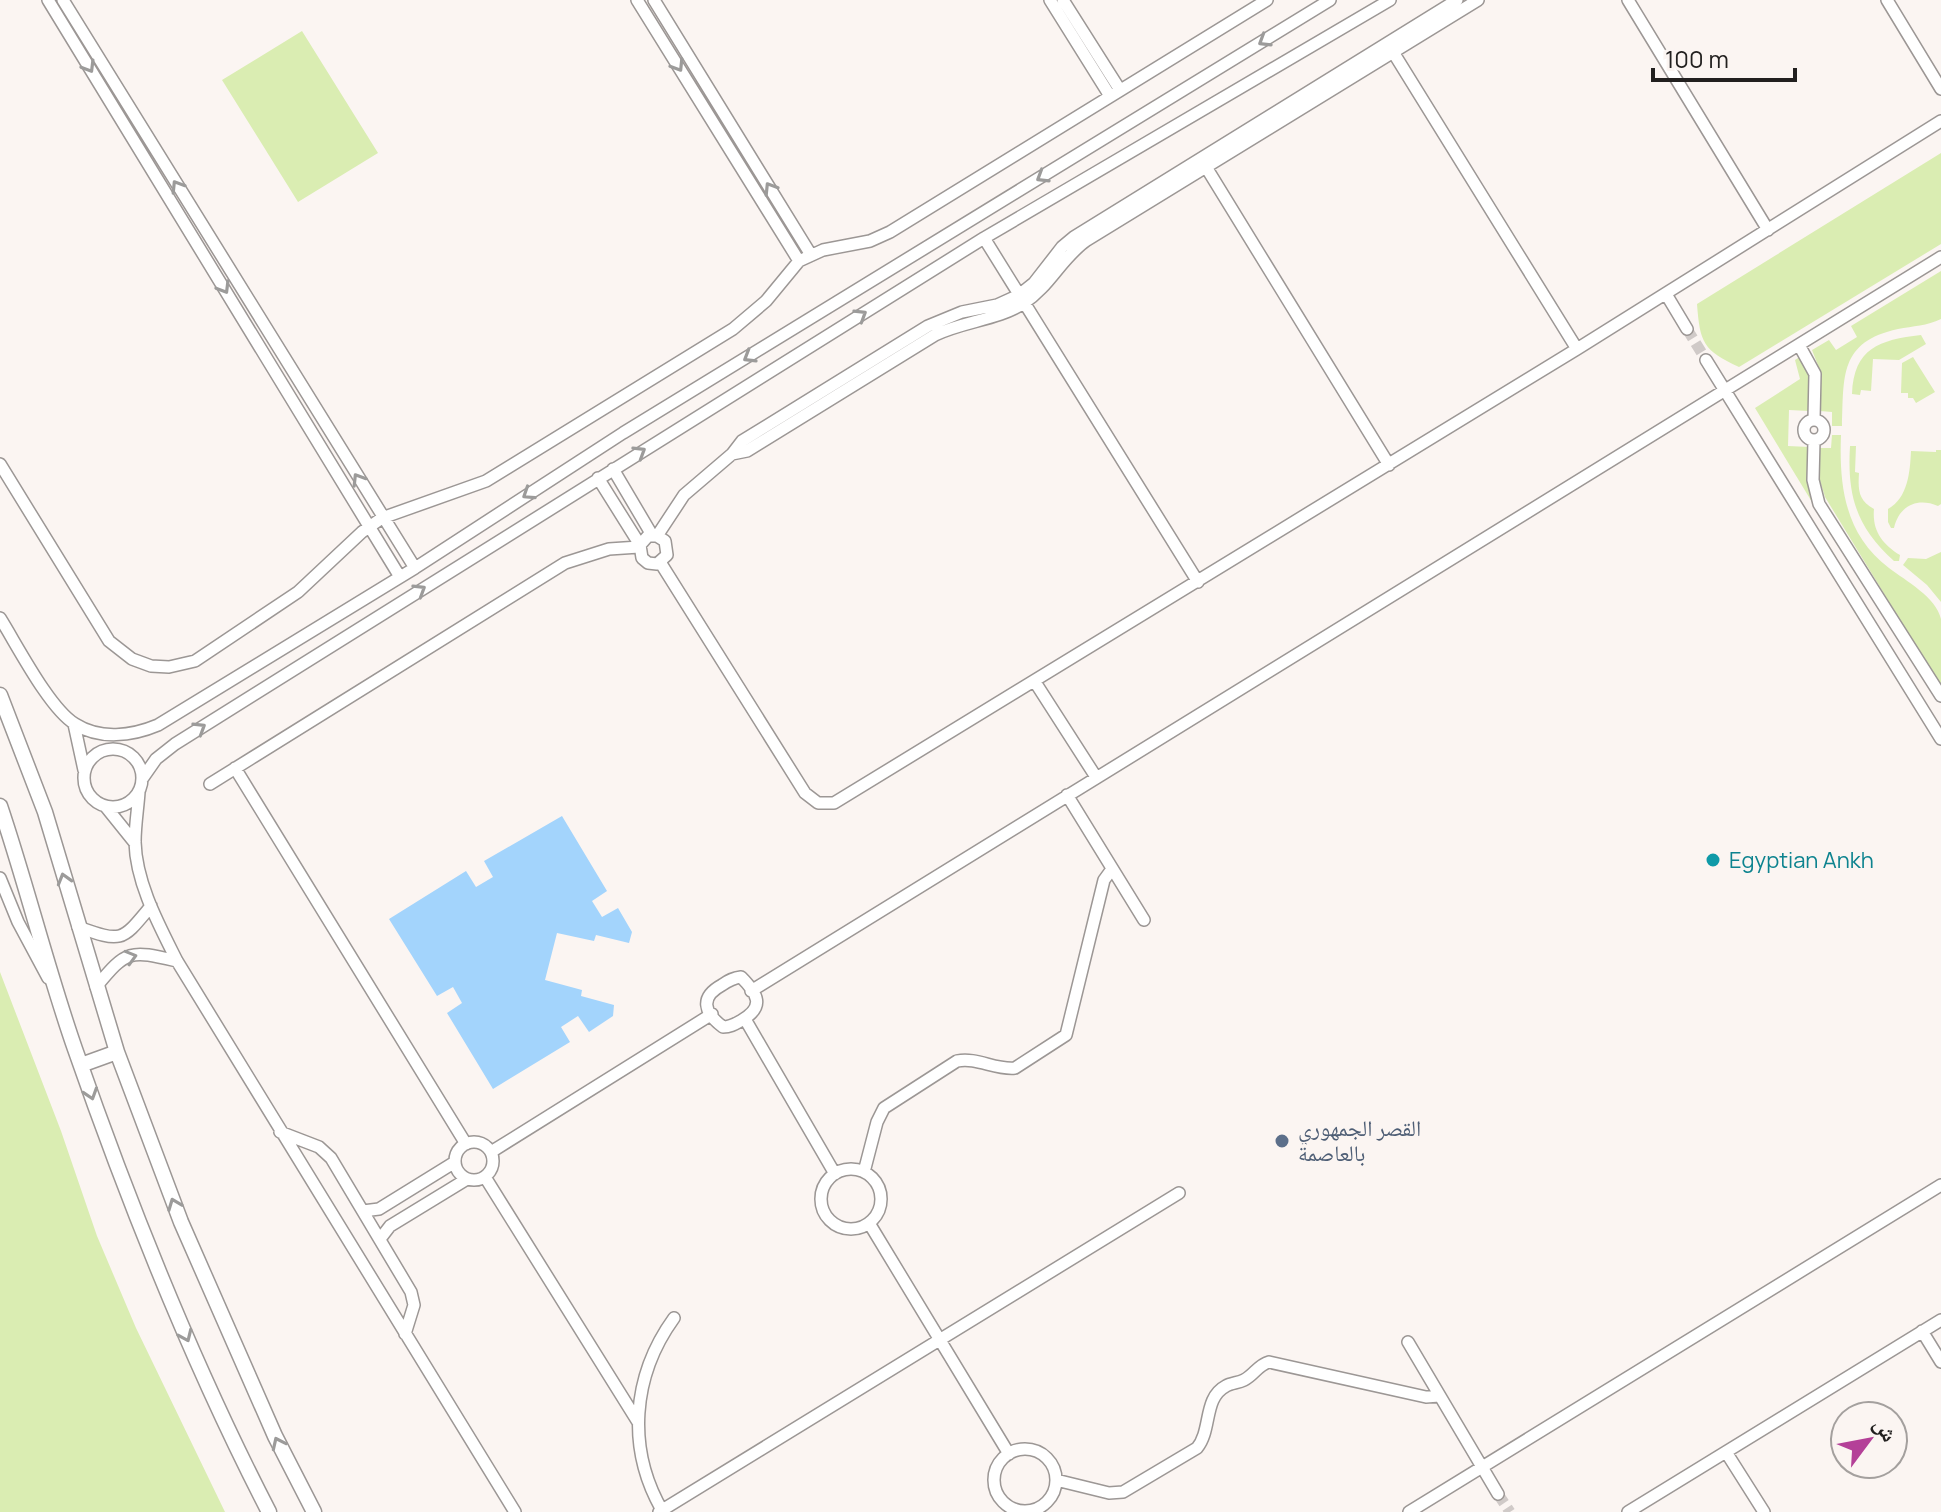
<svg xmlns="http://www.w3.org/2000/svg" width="1941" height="1512" font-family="Manrope,'Noto Naskh Arabic',sans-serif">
<rect width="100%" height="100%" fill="#fbf5f2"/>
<path fill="#daedb2" d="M302 31 378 153 298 202 222 80Z
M1941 153V244L1739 367C1703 350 1700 343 1697 304Z
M1941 271V319C1927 326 1913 326 1898 329 1839 342 1844 376 1842 426H1832V412L1820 411 1821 373 1812 350 1829 340 1836 350 1857 337 1851 326Z
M1921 335 1926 344 1899 360 1873 359 1871 391 1861 390 1860 395 1852 394C1854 348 1879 340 1921 335Z
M1801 356 1810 372 1809 411 1789 410 1788 446 1809 447 1808 471 1815 507 1755 408 1800 379 1795 360Z
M1913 357 1935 392 1916 403 1913 398H1908V393H1901L1902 363Z
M1832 435H1841C1839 486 1845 535 1889 568 1906 581 1936 597 1941 619 1941 637 1941 668 1941 687L1825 497 1817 471 1818 448H1831Z
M1850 446H1856L1855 472 1859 473C1858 489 1858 501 1874 509 1872 530 1882 544 1900 555L1899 561H1894C1856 527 1847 495 1850 446Z
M1936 450H1941V504L1938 506C1917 497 1899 506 1894 528H1891L1888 522V509C1908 498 1910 472 1911 451L1936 452Z
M1941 552V602L1927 585 1903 565 1908 558 1926 559Z
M0 972 61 1131 97 1236 136 1328 225 1512H0Z"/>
<path fill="#a3d4fc" d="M562 816 607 891 592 901 602 917 618 908 632 932 629 943 596 935 594 941 557 933 545 980 582 990 581 996 614 1005 613 1016 589 1032 578 1016 561 1027 570 1042 493 1089 447 1013 462 1003 453 987 437 996 389 919 466 871 476 887 493 877 484 861Z"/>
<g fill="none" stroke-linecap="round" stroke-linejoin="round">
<path stroke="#d0cac8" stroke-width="11" stroke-dasharray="11 5.5" stroke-linecap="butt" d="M1687 329 1706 360
M1498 1494 1510 1512"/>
<defs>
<path id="minor" d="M48 0 400 577
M63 0 415 568
M637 0 799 261
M654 0 811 255
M1050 0 1110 96
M1063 0 1120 90
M1628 0 1768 230
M1887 0 1941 89
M1393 52 1577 349
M1206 167 1389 465
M984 238 1198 582
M1666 294 1687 329
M1799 345 1815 374 1814 419
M1706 360 1941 739
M1804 430a10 10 0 1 1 20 0a10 10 0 1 1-20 0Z
M1814 440 1813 480 1819 504 1941 696
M732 454 747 451 935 335C964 321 998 320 1024 303 1050 286 1062 257 1087 240L1478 0
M0 464 109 641 132 659 151 666 169 667 195 661 298 592 362 532 382 518 486 481 733 329 766 301 799 261 823 250 870 241 890 232 1267 0
M613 469 652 535
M598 478 640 545 642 558 648 563 657 564 667 555 665 541 657 536H648L640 545
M657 536 684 495 732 454 742 441 928 326 962 312 997 305 1019 295 1034 283 1062 247 1074 237 1457 0
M660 562 805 793 818 803H834L1577 349 1941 121
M0 618C17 645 49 708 75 724 100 740 132 736 158 725L415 568 623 433 1330 0
M1035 682 1096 777
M74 724 84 770
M84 778a29 29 0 1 1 58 0a29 29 0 1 1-58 0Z
M235 768 466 1144
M142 779 156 759 175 744 984 238 1390 0
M210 784 565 563 609 549 639 547
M139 792C138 808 135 825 135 842 136 883 159 925 177 961L515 1512
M1067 795 1144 920
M106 807 135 843
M0 878 18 922 48 978
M78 927C123 943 122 941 151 906
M741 977C758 994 765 1007 742 1020 735 1024 731 1027 723 1027 703 1012 700 997 722 985 729 980 733 978 741 977Z
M96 987C127 949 130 950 177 961
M751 991 1941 257
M745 1019 835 1174
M280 1132 319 1147 331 1158 411 1292 414 1305 405 1334
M455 1161a19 19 0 1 1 38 0a19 19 0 1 1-38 0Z
M491 1152 712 1014
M821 1199a30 30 0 1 1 60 0a30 30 0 1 1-60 0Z
M864 1172 877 1122 884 1108 957 1061C977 1057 995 1070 1015 1068L1066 1035 1104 880 1112 869
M485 1177 638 1422
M363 1211 379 1209 455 1162
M869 1223 1009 1454
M380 1239 390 1226 467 1179
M1922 1331 1941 1362
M1408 1342 1498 1494
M994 1480a31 31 0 1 1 62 0a31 31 0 1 1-62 0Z
M1726 1452 1764 1512
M1056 1480 1109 1493 1123 1492 1197 1448C1212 1430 1203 1398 1226 1386 1231 1383 1238 1383 1244 1380 1254 1375 1258 1365 1269 1362L1426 1397 1439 1396
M659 1512 1179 1193
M663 1512C626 1449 632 1376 674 1318
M1409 1512 1941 1185
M1628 1512 1941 1320"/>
<path id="major" d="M0 695 45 812 117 1052 181 1222 275 1436 314 1512
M0 806C27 886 47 969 75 1049 130 1207 192 1363 269 1512
M81 1065 117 1052"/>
</defs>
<use href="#minor" stroke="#9c9795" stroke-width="14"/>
<use href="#major" stroke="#9c9795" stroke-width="17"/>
<use href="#minor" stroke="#fff" stroke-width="11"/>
<use href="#major" stroke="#fff" stroke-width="14"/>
</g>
<defs><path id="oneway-chevron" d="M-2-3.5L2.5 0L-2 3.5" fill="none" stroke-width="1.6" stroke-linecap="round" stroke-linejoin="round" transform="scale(2)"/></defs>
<g stroke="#9c9b9a">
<use href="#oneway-chevron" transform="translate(1264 41) rotate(148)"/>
<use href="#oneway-chevron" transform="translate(678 66) rotate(58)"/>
<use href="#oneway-chevron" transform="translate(89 67) rotate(59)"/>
<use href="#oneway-chevron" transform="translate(1042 177) rotate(148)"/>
<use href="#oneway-chevron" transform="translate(177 186) rotate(-122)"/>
<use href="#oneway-chevron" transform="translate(770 188) rotate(-122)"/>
<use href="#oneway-chevron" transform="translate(224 288) rotate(59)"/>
<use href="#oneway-chevron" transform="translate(861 315) rotate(-32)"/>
<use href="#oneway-chevron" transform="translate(749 357) rotate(149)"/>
<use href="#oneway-chevron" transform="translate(640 452) rotate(-32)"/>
<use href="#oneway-chevron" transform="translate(358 479) rotate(-122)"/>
<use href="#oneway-chevron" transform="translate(528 494) rotate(147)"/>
<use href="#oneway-chevron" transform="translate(420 590) rotate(-32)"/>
<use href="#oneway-chevron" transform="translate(200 728) rotate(-32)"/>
<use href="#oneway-chevron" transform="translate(64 879) rotate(-106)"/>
<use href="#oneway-chevron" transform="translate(131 957) rotate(-16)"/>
<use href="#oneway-chevron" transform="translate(91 1094) rotate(72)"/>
<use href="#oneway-chevron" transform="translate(174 1204) rotate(-111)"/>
<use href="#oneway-chevron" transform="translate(186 1336) rotate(66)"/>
<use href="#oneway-chevron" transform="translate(278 1443) rotate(-115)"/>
</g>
<circle fill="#0f9aa8" stroke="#fbf5f2" stroke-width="3" cx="1713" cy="860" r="8"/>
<circle fill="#5c6f8a" stroke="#fbf5f2" stroke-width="3" cx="1282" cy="1141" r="8"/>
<g text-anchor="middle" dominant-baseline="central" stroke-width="7" stroke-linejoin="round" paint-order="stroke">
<g font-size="22" fill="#0d838f" stroke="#fbf5f2" text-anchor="start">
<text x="1729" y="860">Egyptian Ankh</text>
</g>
<g font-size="22" fill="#4e5e75" stroke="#fbf5f2" text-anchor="start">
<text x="1298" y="1128">القصر الجمهوري<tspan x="1298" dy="25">بالعاصمة</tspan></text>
</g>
</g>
<g transform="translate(1869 1440) rotate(58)"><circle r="38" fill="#fbf5f2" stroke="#a4a09e" stroke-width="2"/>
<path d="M0-6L14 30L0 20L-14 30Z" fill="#b44098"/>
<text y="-12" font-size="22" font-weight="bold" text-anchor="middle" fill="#22201f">ش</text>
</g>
<path d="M1653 68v12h142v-12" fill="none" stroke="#22201f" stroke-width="4"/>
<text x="1665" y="68" font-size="24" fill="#22201f" stroke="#fbf5f2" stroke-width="6" paint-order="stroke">100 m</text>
</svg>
